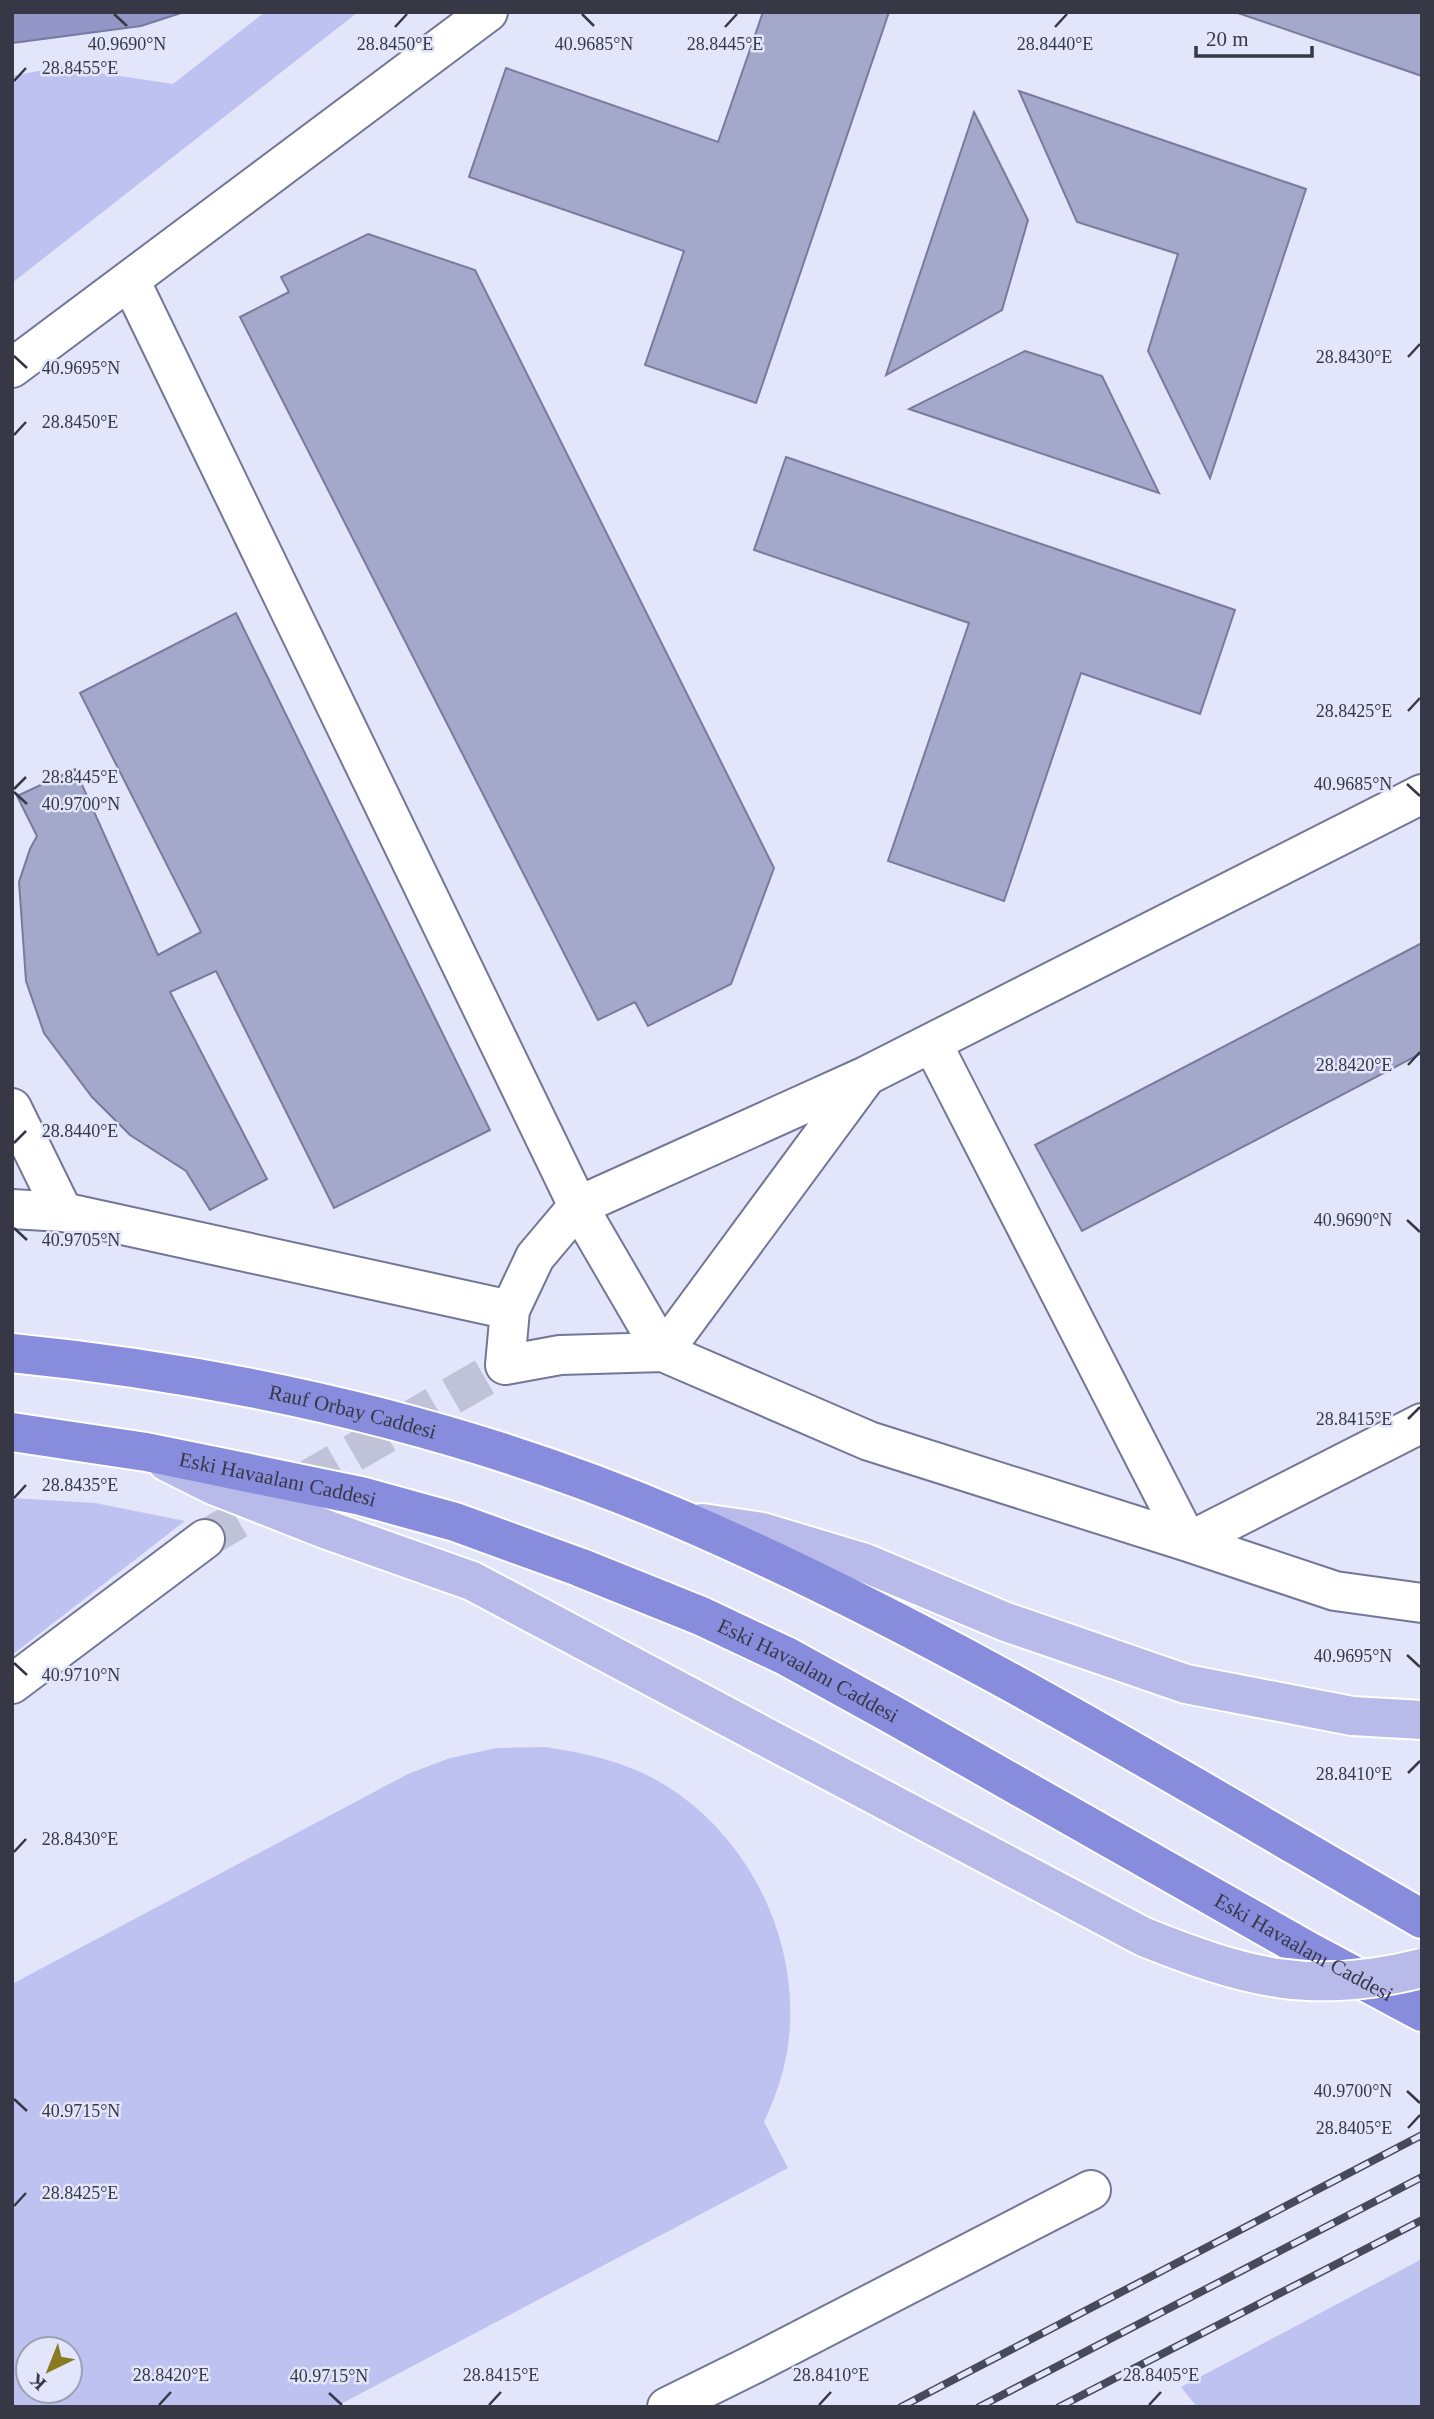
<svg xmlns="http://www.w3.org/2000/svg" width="1434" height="2419" font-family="Georgia,serif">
<rect width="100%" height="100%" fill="#e3e5fb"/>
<path fill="#bdc2f0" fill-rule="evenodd" d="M265 12H358L12 283V76L60 67 173 84Z
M12 1498 95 1503 185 1521 12 1655Z
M545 1747C577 1752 608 1758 638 1771 742 1817 806 1939 787 2052 783 2076 774 2100 764 2122L788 2168 335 2407H12V1984L408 1774 450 1758 497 1748ZM70 2349V2391H28V2349Z
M1422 2259V2407H1197L1181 2387Z"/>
<path fill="#9397c8" stroke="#777aa1" stroke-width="2" d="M12 12H184L141 26 12 43Z"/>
<path fill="#a4a8cb" stroke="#787b9c" stroke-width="2" d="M763 12H889L756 403 645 365 684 251 469 177 506 68 718 142Z
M1235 12H1422V76Z
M1019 91 1306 189 1210 478 1148 351 1178 254 1077 222Z
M974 112 1028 220 1002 310 886 375Z
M368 234 475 270 774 868 731 984 648 1026 635 1002 598 1020 240 317 289 292 281 277Z
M1025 351 1102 376 1159 493 909 409Z
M786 457 1235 610 1200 714 1081 673 1004 901 888 861 969 623 754 550Z
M236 613 490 1130 334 1208 216 971 170 992 267 1179 210 1210 186 1171 130 1135 92 1097 44 1033 26 981 19 882 30 849 37 836 17 796 75 769 158 955 201 932 80 693Z
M1422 943V1053L1082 1231 1035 1145Z"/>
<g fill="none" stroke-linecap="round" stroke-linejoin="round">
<path stroke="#c0c2d7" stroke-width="38" stroke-dasharray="38 19" stroke-linecap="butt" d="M205 1539 505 1365"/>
<defs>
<path id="minor" d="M130 280 578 1206 663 1352
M12 368 488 12
M1422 794 866 1076 578 1206 535 1257 510 1310 505 1365 560 1355 663 1352 869 1441 1188 1542 1335 1591 1422 1603
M932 1043 1188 1542 1422 1423
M12 1108 63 1212
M12 1209 63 1212 510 1310
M663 1352 865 1078
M12 1684 205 1539
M667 2407 750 2366 1091 2190"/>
<path id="major" d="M167 1462 213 1485 325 1529 472 1581 756 1732
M702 1523 762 1532 865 1563 1006 1622 1186 1684 1352 1716 1422 1720"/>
<g id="highway">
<path id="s1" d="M12 1353C242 1376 470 1428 683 1520 940 1631 1180 1779 1422 1919"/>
<path id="s2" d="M12 1432 146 1452 361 1496 455 1522 579 1567 701 1616 786 1656 893 1715 1310 1952 1422 2012"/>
</g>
</defs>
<use href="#minor" stroke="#737696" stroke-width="42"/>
<use href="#major" stroke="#fff" stroke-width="42"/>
<use href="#highway" stroke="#fff" stroke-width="42"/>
<use href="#minor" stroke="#fff" stroke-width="38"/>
<use href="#major" stroke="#b8baea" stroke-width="38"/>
<use href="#highway" stroke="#888cdc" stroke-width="38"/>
<defs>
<path id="rail" d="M901 2407 1422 2135
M979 2407 1422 2177
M1059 2407 1422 2220"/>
</defs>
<use href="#rail" stroke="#484a59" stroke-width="8"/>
<use href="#rail" stroke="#e3e5fb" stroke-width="5" stroke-dasharray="16" stroke-linecap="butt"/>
<defs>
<path id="major-bridge" d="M756 1732 1144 1937C1247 1978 1312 1996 1422 1968"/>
</defs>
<use href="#major-bridge" stroke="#fff" stroke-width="42" stroke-linecap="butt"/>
<use href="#major-bridge" stroke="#b8baea" stroke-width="38"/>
</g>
<path fill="none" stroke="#363846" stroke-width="2.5" d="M114 14 127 26M582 14 594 26M395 27 407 14M725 27 737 14M1055 27 1067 14M14 81 26 68M14 356 27 368M1408 357 1420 344M14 435 26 422M1408 711 1420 698M1407 784 1420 796M14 789 26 777M14 792 27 804M1408 1065 1420 1052M14 1143 26 1131M1407 1220 1420 1232M14 1228 27 1240M1408 1419 1420 1407M14 1498 26 1485M1407 1655 1420 1667M14 1663 27 1675M1408 1773 1420 1761M14 1852 26 1839M1407 2091 1420 2103M14 2099 27 2111M1408 2128 1420 2115M14 2206 26 2193M329 2393 342 2405M159 2405 171 2392M489 2405 501 2392M819 2405 831 2392M1149 2405 1161 2392"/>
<g text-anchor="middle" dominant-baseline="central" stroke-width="5" stroke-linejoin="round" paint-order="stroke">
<g font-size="21" fill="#363846" stroke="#e3e5fb">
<text stroke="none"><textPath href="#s1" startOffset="346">Rauf Orbay Caddesi</textPath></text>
<text stroke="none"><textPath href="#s2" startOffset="270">Eski Havaalanı Caddesi</textPath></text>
<text stroke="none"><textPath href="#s2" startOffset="836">Eski Havaalanı Caddesi</textPath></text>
<text stroke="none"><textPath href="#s2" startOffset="1404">Eski Havaalanı Caddesi</textPath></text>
</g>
</g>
<g font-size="18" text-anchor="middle" fill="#363846" stroke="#e3e5fb" stroke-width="5" stroke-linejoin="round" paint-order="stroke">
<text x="127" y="50">40.9690°N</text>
<text x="594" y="50">40.9685°N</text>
<text x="725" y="50">28.8445°E</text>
<text x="395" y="50">28.8450°E</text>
<text x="1055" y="50">28.8440°E</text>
<text x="80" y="74">28.8455°E</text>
<text x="1354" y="363">28.8430°E</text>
<text x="81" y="374">40.9695°N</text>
<text x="80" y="428">28.8450°E</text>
<text x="1354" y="717">28.8425°E</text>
<text x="80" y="783">28.8445°E</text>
<text x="1353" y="790">40.9685°N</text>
<text x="81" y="810">40.9700°N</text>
<text x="1354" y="1071">28.8420°E</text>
<text x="80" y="1137">28.8440°E</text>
<text x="1353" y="1226">40.9690°N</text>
<text x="81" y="1246">40.9705°N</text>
<text x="1354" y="1425">28.8415°E</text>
<text x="80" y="1491">28.8435°E</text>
<text x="1353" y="1662">40.9695°N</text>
<text x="81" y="1681">40.9710°N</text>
<text x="1354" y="1780">28.8410°E</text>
<text x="80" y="1845">28.8430°E</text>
<text x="1353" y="2097">40.9700°N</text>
<text x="81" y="2117">40.9715°N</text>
<text x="1354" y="2134">28.8405°E</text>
<text x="80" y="2199">28.8425°E</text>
<text x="171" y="2381">28.8420°E</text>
<text x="501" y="2381">28.8415°E</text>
<text x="831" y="2381">28.8410°E</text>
<text x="1161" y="2381">28.8405°E</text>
<text x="329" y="2382">40.9715°N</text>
</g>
<rect width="1434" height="2419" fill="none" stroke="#363846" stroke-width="28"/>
<g transform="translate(49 2370) rotate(223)"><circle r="33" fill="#e3e5fb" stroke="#9ea0b3" stroke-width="2"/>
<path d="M0-5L12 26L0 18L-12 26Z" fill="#897b21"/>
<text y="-10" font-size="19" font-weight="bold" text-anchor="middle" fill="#363846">K</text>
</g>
<path d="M1196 46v10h116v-10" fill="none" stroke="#363846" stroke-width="3.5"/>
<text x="1206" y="46" font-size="21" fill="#363846" stroke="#e3e5fb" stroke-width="5" paint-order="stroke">20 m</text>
</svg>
